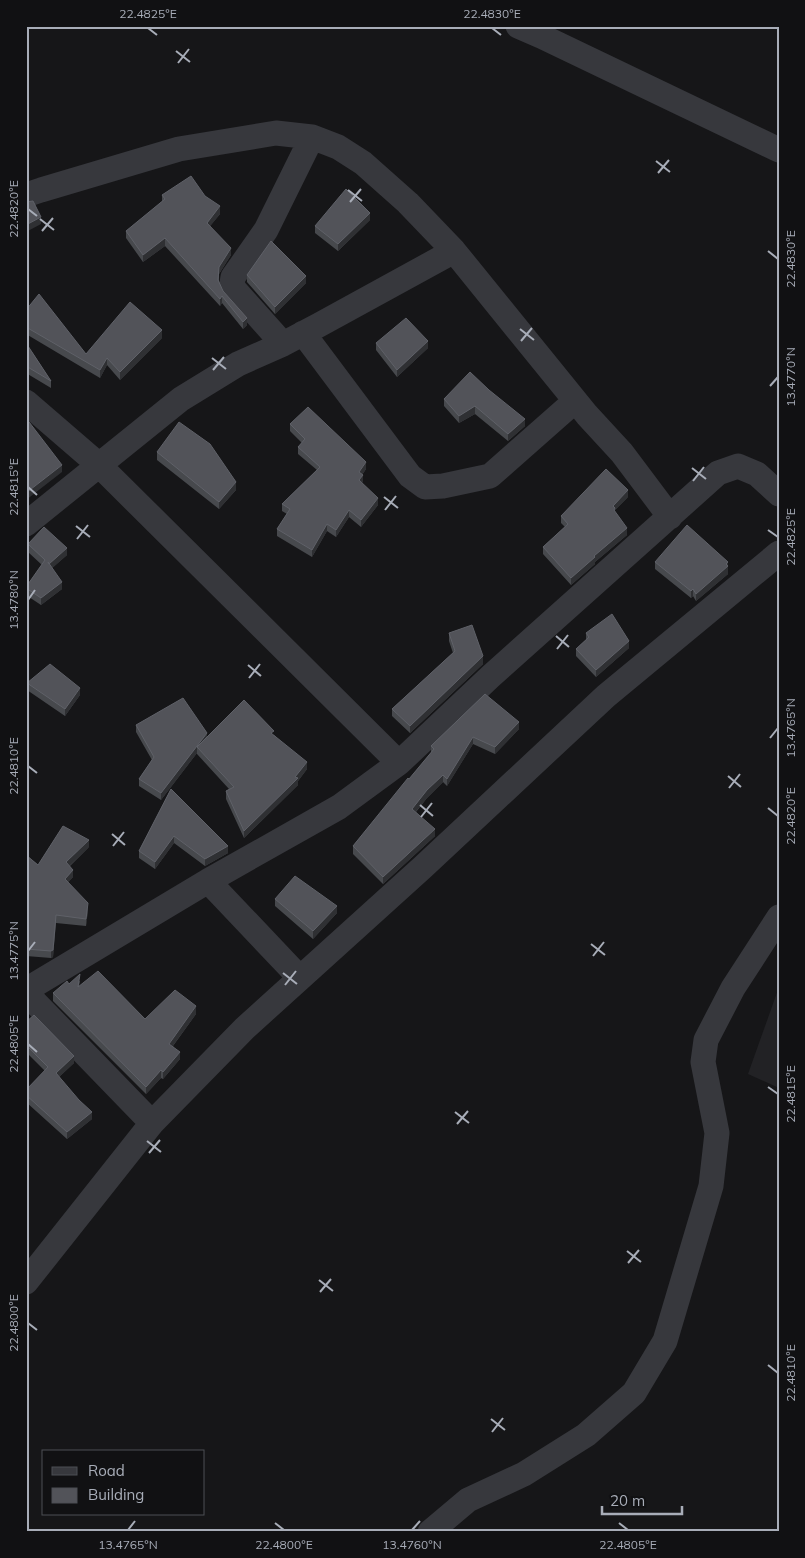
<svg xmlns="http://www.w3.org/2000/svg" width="805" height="1558" font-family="Mulish,sans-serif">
<rect width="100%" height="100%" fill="#161618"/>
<path fill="#222225" d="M779 987V1088L748 1074Z"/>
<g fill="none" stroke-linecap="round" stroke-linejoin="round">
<path stroke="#37383d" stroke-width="25" d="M518 26 541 36 779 150
M26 195 41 190 179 149 276 133 312 137 338 147 363 163 408 203 454 251 587 415 622 453 670 517
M303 333 410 476 425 487 443 486 490 476 575 401
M283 344 234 289 232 283 233 277 266 230 312 137
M26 402 99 465 399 763
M26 524 181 399 238 364 283 344 319 325 454 251
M208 881 300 978
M26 990 208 881 339 807 399 763 491 676 718 473 738 466 757 474 779 494
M26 993 152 1123
M26 1282 152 1123 245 1028 423 867 606 696 779 553
M430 1532 468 1500 524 1474 586 1435 634 1393 665 1341 711 1186 717 1133 703 1062 706 1040 733 988 779 917"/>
</g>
<path fill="#47494d" d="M162 195 205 196 220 214 210 226 231 255 219 274V281L223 291 247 325 243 329 222 303 220 306 165 246 143 262 126 238V231L162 202Z
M370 220 338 251 315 233V226Z
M247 275 306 283 275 314 247 282Z
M26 310 86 354 162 338 120 380 107 365 100 378 26 334Z
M26 343 51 381V388L26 373Z
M376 343 428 348 397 377 376 350Z
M489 390 525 426 508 441 475 414 459 423 444 406V399Z
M290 424 366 469 362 475V483L378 505 361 527 349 517 336 537 327 531 312 557 277 536V529L287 514 282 511V504L317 470 298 454V447L302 443 290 431Z
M157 452 236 490 219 509 157 460Z
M628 497 615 510V512L627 535 595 562V564L571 585 543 554V547L565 527 561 523V516Z
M28 544 67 555 52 568 62 589 41 605 26 595V587L42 565 28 552Z
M655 562 728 570V574L696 601 693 596 691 598 655 569Z
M449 633 483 664 410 733 392 716V709L453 653 449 641Z
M586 633 629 648 596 677 576 656V649L586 640Z
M27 683 80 695 65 716 27 690Z
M485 694 519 729 495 754 473 744 447 786 443 782 427 798 416 812 435 836 383 884 353 854V846L431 753V746Z
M136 725 207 737 274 735 307 769 298 781V785L244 838 226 799V791L229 789 197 754V753L161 800 139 786V779L152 760 136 732Z
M171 789 228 853 205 866 174 843 155 869 139 858V851Z
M89 847 70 866 73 877 68 882 88 910 86 926 56 923 53 957 51 958 26 956V855L38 865Z
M275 899 337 913 313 939 275 906Z
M80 981 79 986 145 1019 196 1014 173 1046 180 1059 163 1079 161 1078 146 1094 53 1001V993L69 984Z
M26 1022 74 1063 59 1077 92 1119 67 1139 26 1102V1090L45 1071 26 1052Z"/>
<path fill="#2f3033" d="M220 206V214L207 230V223Z
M370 213V220L338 251V244Z
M41 217V224L26 232V225Z
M165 238V246L143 262V255Z
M231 248V255L219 274V267Z
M306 276V283L275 314V307Z
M222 296V303L220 306V299Z
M247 318V325L243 329V322Z
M162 330V338L120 380V372Z
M428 341V348L397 377V370Z
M107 358V365L100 378V370Z
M475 406V414L459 423V416Z
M525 419V426L508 441V434Z
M366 462V469L360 478 363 475V482L359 487V472Z
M62 465V472L26 500V493Z
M236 482V490L219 509V502Z
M628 490V497L615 510V515L613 506Z
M378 498V505L361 527V520Z
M349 510V517L336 537V530Z
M327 524V531L312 557V550Z
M627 528V535L595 562V564L571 585V578L594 556Z
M67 548V555L49 571V564Z
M728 562V574L696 601V594Z
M62 582V589L41 605V598Z
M693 589V596L691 598V591Z
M629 641V648L596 677V670Z
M483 656V664L410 733V726Z
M80 688V695L65 716V709Z
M519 722V729L495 754V747Z
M207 733V740L197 747V753L161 800V793Z
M473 737V744L447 786V779Z
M307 762V769L298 781V785L244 838V831L295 777Z
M443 775V782L427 798 412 816V809L427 790Z
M435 829V836L383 884V877Z
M174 836V843L155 869V862Z
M89 840V847L66 869V862Z
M228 846V853L205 866V859Z
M73 870V877L65 886V879Z
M88 903V910L86 926V919Z
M337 906V913L313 939V931Z
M56 915 53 957 51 958V951Z
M196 1006V1014L169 1051V1044Z
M180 1052V1059L163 1079V1072Z
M74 1056V1063L56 1080V1073Z
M161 1070V1078L146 1094V1087Z
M92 1112V1119L67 1139V1132Z"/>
<path fill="#525359" stroke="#5f6168" d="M191 176 205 196 220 206 207 223 231 248 219 267 218 280 223 291 247 318 243 322 222 296 220 299 165 238 143 255 126 231 165 199 162 195Z
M346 189 370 213 338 244 315 226Z
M33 201 41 217 26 225V202Z
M271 241 306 276 275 307 247 275Z
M39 294 86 354 130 302 162 330 120 372 107 358 100 370 26 327V310Z
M406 318 428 341 397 370 376 343Z
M26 343 51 381 26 366Z
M470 372 489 390 525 419 508 434 475 406 459 416 444 399Z
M308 407 366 462 359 472 363 475 359 480 378 498 361 520 349 510 336 530 327 524 312 550 277 529 290 509 282 504 320 467 298 447 305 439 290 424Z
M26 418 62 465 26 493Z
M179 422 210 444 236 482 219 502 157 452Z
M606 469 628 490 613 506 615 508 614 510 627 528 594 556 595 557 571 578 543 547 568 524 561 516Z
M687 525 728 562 726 564 728 566 696 594 693 589 691 591 655 562Z
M44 527 67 548 49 564 48 562 62 582 41 598 26 588V587L45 560 28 544Z
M612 614 629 641 596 670 576 649 589 637 586 633Z
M472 625 483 656 410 726 392 709 455 651 449 633Z
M50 664 80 688 65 709 27 683Z
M485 694 519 722 495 747 473 737 447 779 443 775 427 790 412 809 435 829 383 877 353 846 408 778 409 779 434 749 431 746Z
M183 698 207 733 161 793 139 779 154 757 136 725Z
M244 700 274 731 271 733 307 762 295 777 298 778 244 831 226 791 234 787 197 747Z
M171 789 228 846 205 859 174 836 155 862 139 851Z
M63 826 89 840 66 862 73 870 65 879 88 903 86 919 56 915 53 950 51 951 26 949V855L38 865Z
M295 876 337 906 313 931 275 899Z
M98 971 145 1019 175 990 196 1006 169 1044 180 1052 163 1072 161 1070 146 1087 53 993 67 981 69 984 80 974 78 987Z
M34 1015 74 1056 56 1073 79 1100 92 1112 67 1132 26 1095V1090L48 1067 26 1045V1022Z"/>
<path fill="none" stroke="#a8adb8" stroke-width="2" d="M148 28 157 35M492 28 501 35M176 51 190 62M178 63 189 49M656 161 670 172M658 173 669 160M348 190 362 201M350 202 361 189M28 209 37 216M40 219 54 230M42 231 53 218M768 251 778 259M520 329 534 340M521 341 532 328M212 358 226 369M213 370 224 357M770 386 778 377M692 468 706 479M693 481 704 467M28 487 37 495M384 497 398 508M385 510 396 496M76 526 90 537M768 530 778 537M77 539 88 525M28 600 35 590M556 636 569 647M557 649 568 635M248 665 261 676M249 678 260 664M770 738 778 728M28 766 37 773M728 776 741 787M729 788 740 774M420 805 433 816M768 808 778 816M421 817 432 803M112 834 125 845M113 846 124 832M591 944 605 955M28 951 35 942M593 956 604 942M283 973 297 984M285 985 296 971M28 1044 37 1052M768 1087 778 1094M455 1112 469 1123M457 1124 468 1111M147 1141 161 1152M149 1153 160 1140M627 1251 641 1262M628 1263 639 1250M319 1280 333 1291M320 1292 331 1279M28 1323 37 1330M768 1365 778 1373M491 1419 505 1430M492 1432 503 1418M275 1523 284 1530M619 1523 628 1530M128 1530 135 1521M412 1530 420 1521"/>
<rect width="805" height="1558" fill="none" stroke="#111113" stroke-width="55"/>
<rect x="42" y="1450" width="162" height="65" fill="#111113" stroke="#4d4f55"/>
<rect x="52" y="1467" width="25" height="8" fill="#37383d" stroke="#4d4f55"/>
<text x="88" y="1476" font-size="15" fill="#a8adb8">Road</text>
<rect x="52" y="1488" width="25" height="15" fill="#525359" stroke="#4d4f55"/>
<text x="88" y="1500" font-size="15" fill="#a8adb8">Building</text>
<path d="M602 1506v8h80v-8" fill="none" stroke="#a8adb8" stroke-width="2.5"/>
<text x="610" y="1506" font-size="15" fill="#a8adb8" stroke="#111113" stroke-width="4" paint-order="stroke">20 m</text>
<rect x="28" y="28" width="750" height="1502" fill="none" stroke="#a8adb8" stroke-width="2"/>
<g font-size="12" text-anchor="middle" fill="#a8adb8">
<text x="148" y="18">22.4825°E</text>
<text x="492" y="18">22.4830°E</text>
<text transform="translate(14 209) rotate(-90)" y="4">22.4820°E</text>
<text transform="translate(791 259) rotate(-90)" y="4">22.4830°E</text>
<text transform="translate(791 377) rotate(-90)" y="4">13.4770°N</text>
<text transform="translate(14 487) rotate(-90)" y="4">22.4815°E</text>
<text transform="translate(791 537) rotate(-90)" y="4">22.4825°E</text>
<text transform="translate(14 600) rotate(-90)" y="4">13.4780°N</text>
<text transform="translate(791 728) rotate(-90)" y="4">13.4765°N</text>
<text transform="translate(14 766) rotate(-90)" y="4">22.4810°E</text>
<text transform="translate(791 816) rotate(-90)" y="4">22.4820°E</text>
<text transform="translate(14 951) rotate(-90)" y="4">13.4775°N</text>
<text transform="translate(14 1044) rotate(-90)" y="4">22.4805°E</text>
<text transform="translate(791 1094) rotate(-90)" y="4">22.4815°E</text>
<text transform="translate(14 1323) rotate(-90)" y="4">22.4800°E</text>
<text transform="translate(791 1373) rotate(-90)" y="4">22.4810°E</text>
<text x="128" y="1549">13.4765°N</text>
<text x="284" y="1549">22.4800°E</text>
<text x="412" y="1549">13.4760°N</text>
<text x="628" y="1549">22.4805°E</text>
</g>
</svg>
